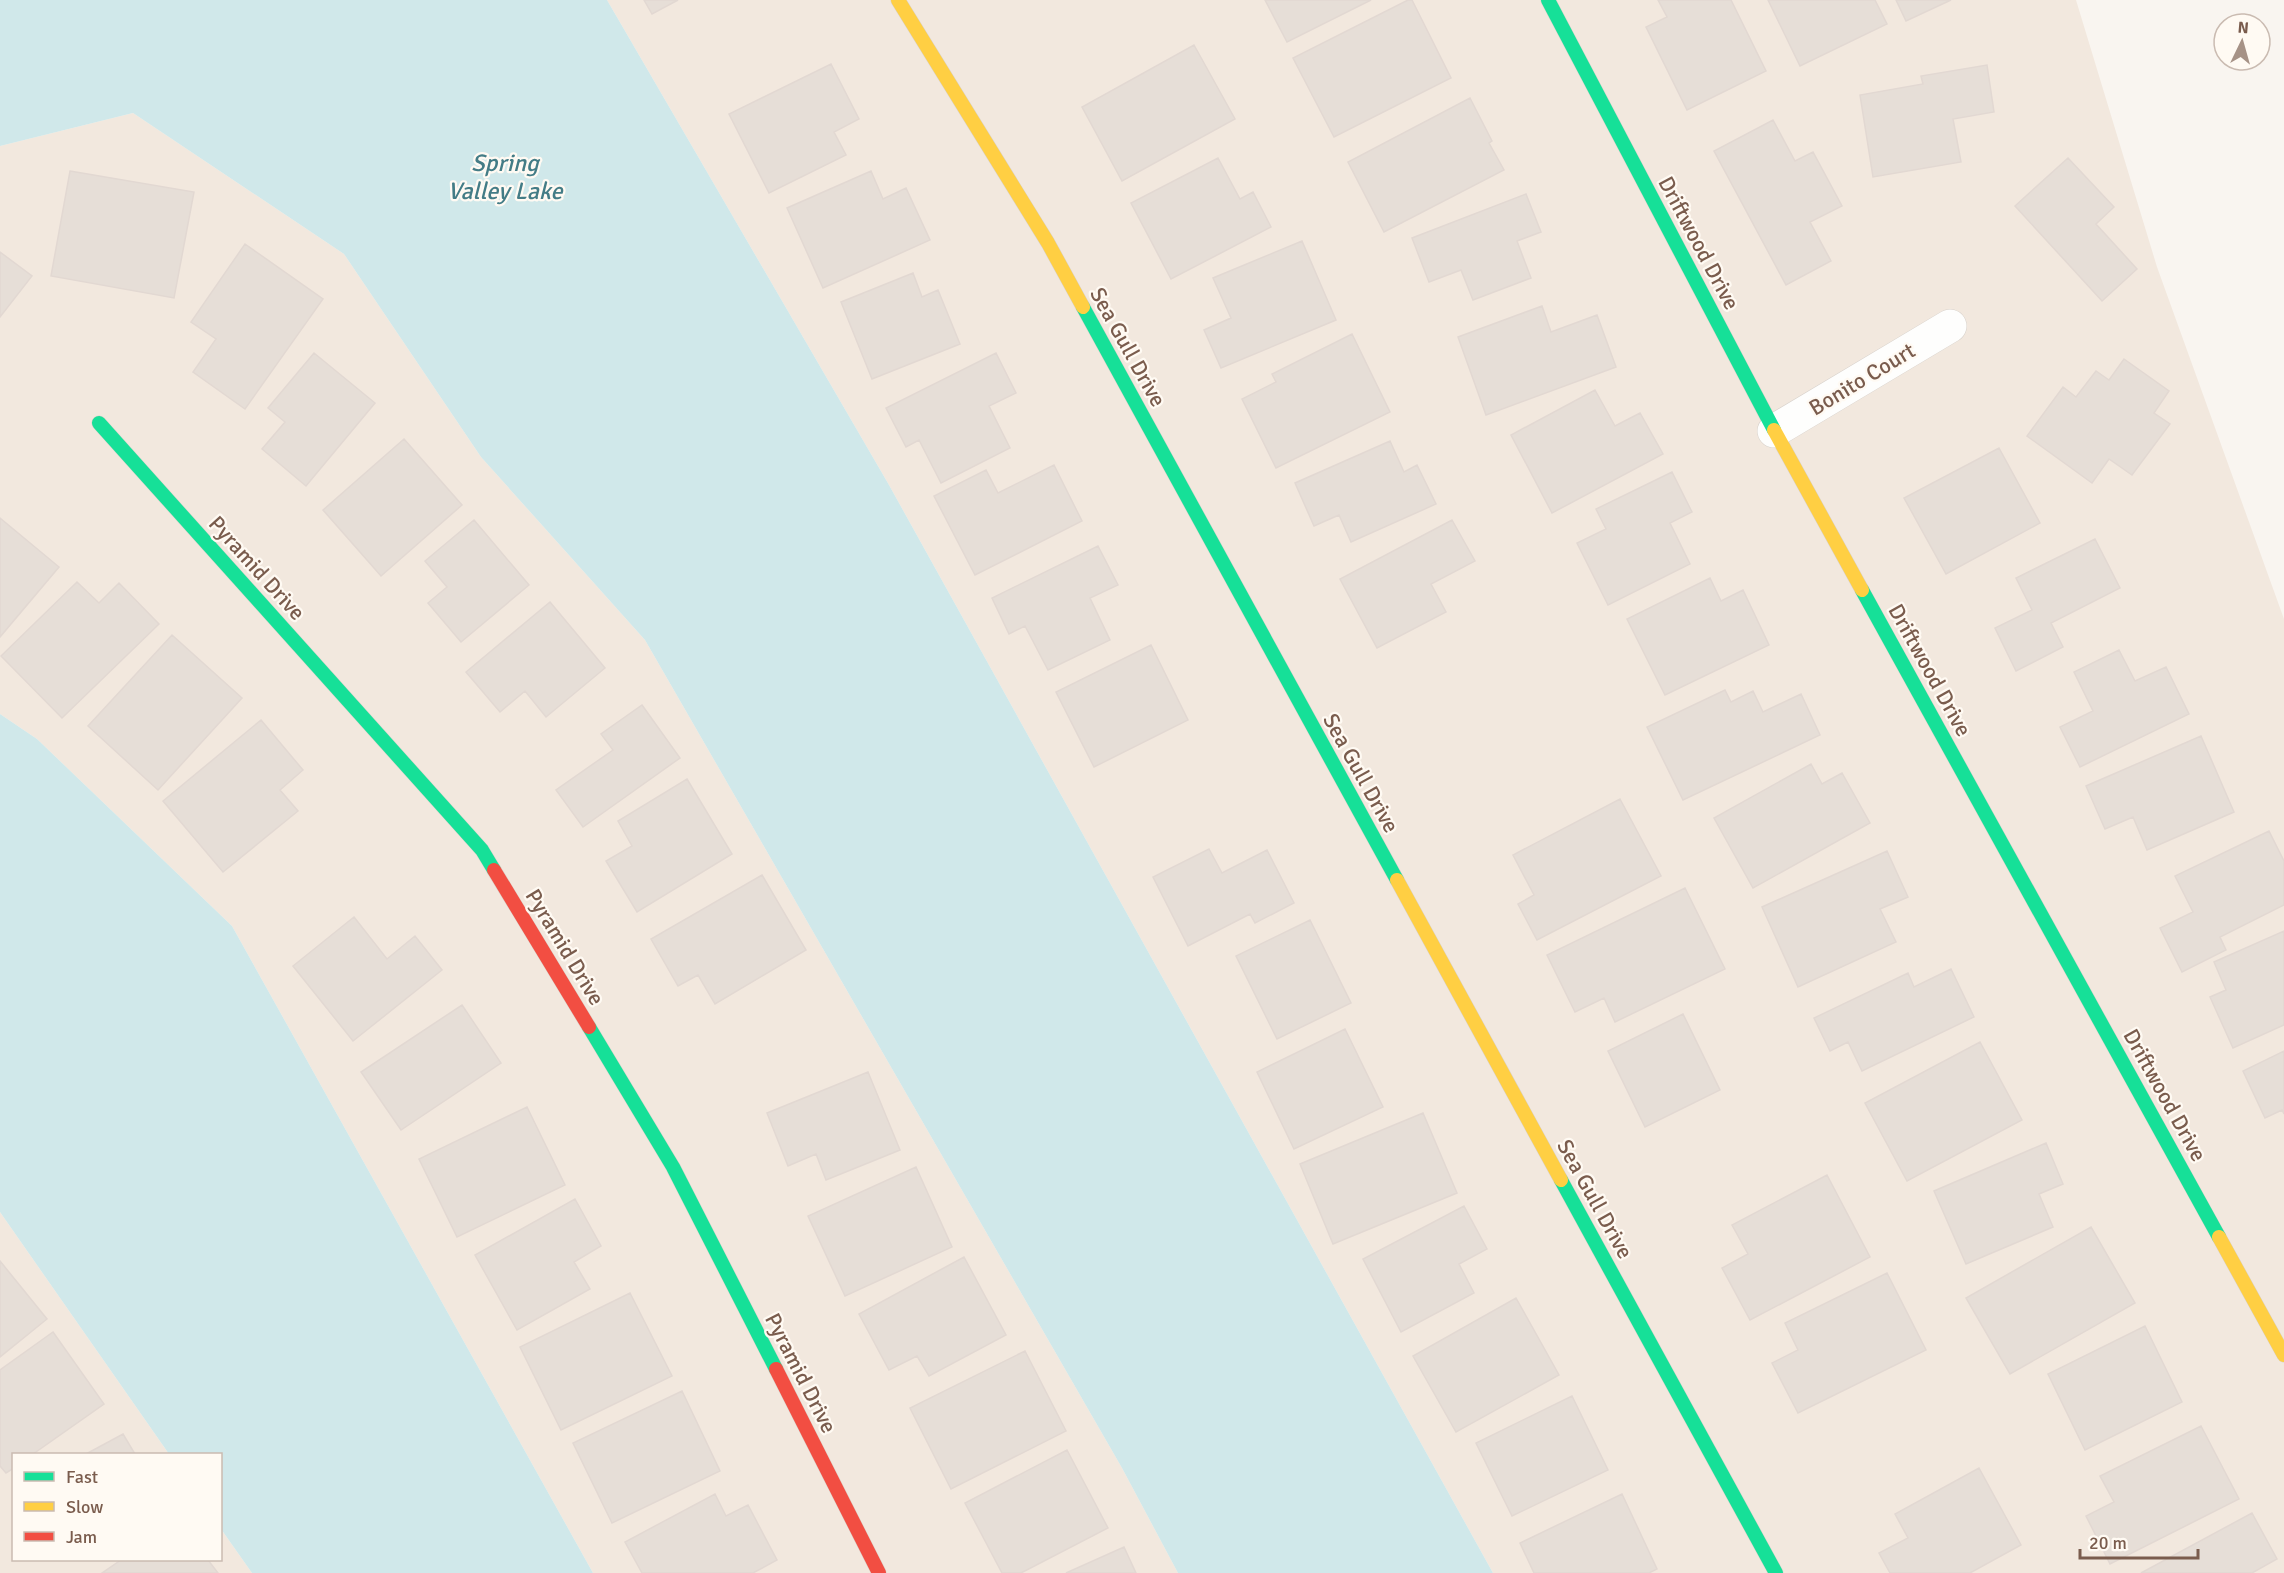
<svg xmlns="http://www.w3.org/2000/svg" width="2284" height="1573" font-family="Signika,sans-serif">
<rect width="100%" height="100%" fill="#f9f5f0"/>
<path fill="#f2e8de" d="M607 0H2076L2157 267 2284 619V1573H1493L889 485Z
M133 113 344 254 481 457 645 640 1122 1468 1178 1573H593L232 926 37 739 0 714V146Z
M0 1212 169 1454H14V1560H220L221 1529 252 1573H0Z"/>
<path fill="#d0e8ea" d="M0 0H607L889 485 1493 1573H1178L1122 1468 645 640 481 457 344 254 133 113 0 146Z
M0 714 37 739 232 926 593 1573H252L221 1529 220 1454H169L0 1212Z"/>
<path fill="#e6ded7" stroke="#e2d8d2" stroke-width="1.5" d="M644 0H678L652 14Z
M1265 0H1371L1287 42Z
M1408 0H1412L1451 78 1334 137 1293 58Z
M1658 0H1731L1766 71 1687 110 1646 27 1667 17Z
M1768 0H1875L1887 24 1800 66Z
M1896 0H1951L1906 21Z
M1194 45 1235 119 1122 181 1082 107Z
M831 64 859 119 834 132 846 155 769 193 729 114Z
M1987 65 1994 112 1953 119 1961 162 1873 177 1860 95 1923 84 1921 76Z
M1470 98 1492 141 1489 143 1504 170 1384 232 1348 162Z
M1773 120 1795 161 1813 152 1842 206 1810 222 1831 261 1786 285 1714 151Z
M1218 158 1240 199 1253 192 1271 227 1171 279 1131 203Z
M2068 158 2114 207 2096 224 2137 269 2102 301 2015 206Z
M70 171 194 192 174 298 51 276Z
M871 171 883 199 906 188 930 240 823 288 787 208Z
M1526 194 1541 232 1517 241 1531 278 1473 300 1461 270 1429 282 1412 238Z
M1302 241 1336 320 1221 368 1204 330 1231 318 1213 278Z
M245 244 323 299 245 409 193 372 216 339 191 322Z
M0 252 32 276 0 317Z
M913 273 922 297 938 290 960 344 872 379 841 302Z
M1542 306 1551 332 1597 315 1616 367 1486 415 1458 337Z
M1352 334 1390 412 1276 468 1242 399 1276 382 1272 374Z
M314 353 375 403 306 486 262 449 285 422 268 408Z
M996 353 1016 393 989 406 1010 448 941 483 919 440 906 447 886 408Z
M2124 359 2169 391 2154 413 2170 424 2132 475 2109 459 2092 483 2027 436 2063 387 2076 397 2096 371 2109 380Z
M1595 390 1615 426 1640 413 1663 454 1552 513 1511 435Z
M404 439 462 505 381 576 323 510Z
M1390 441 1404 472 1417 465 1436 504 1351 542 1339 515 1314 526 1295 483Z
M1999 448 2040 523 1946 574 1904 498Z
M1054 465 1082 521 975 575 934 496 986 470 998 493Z
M1672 472 1692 512 1670 523 1690 564 1608 605 1577 543 1606 529 1596 509Z
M0 518 59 567 0 637Z
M474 520 529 585 461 642 428 603 447 587 425 561Z
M1452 520 1475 561 1431 584 1446 612 1377 648 1340 579Z
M2095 539 2120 588 2051 623 2063 647 2016 671 1995 628 2032 610 2016 578Z
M1098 546 1118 585 1090 598 1110 640 1048 670 1025 626 1009 634 992 598Z
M1710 578 1721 601 1743 590 1769 645 1665 695 1627 619Z
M77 582 99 603 119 583 159 624 62 718 1 656Z
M550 602 605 668 546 717 525 691 500 712 466 672Z
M172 635 242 698 158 790 88 726Z
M1151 645 1188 720 1094 767 1056 692Z
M2119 650 2135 681 2166 667 2189 714 2080 767 2060 727 2093 711 2074 672Z
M1725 690 1731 702 1753 691 1763 712 1801 694 1820 735 1683 800 1647 727Z
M642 705 680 758 583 827 556 790 613 750 601 734Z
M261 720 303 770 280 790 298 811 223 872 163 801Z
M2201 736 2234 812 2147 850 2133 817 2105 829 2086 786Z
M1811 764 1822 784 1842 773 1870 823 1753 888 1714 818Z
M687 779 732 854 637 912 606 861 632 846 618 821Z
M1620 799 1661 876 1537 940 1518 904 1534 895 1513 855Z
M2269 831 2284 861V905L2220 937 2226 950 2182 972 2160 928 2193 912 2175 876Z
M1209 849 1222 873 1267 850 1294 903 1255 923 1250 914 1188 946 1153 877Z
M1887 851 1908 897 1880 909 1896 942 1798 987 1762 907Z
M762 875 806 950 715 1004 698 975 678 986 651 939Z
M1685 888 1725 969 1615 1022 1604 998 1575 1012 1547 955Z
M354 917 387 959 415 936 442 970 353 1041 293 966Z
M1310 920 1351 1003 1277 1039 1236 956Z
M2284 931V1025L2233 1048 2210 997 2226 990 2214 962Z
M1951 969 1974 1017 1862 1071 1848 1042 1830 1051 1814 1018 1908 973 1914 987Z
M462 1005 501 1063 401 1130 361 1072Z
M1683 1014 1720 1090 1645 1127 1608 1051Z
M1345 1029 1383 1107 1294 1149 1257 1072Z
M1980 1042 2022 1120 1907 1181 1865 1103Z
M2284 1051V1114L2282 1110 2265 1118 2243 1071Z
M868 1072 900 1150 826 1180 816 1154 788 1166 767 1113Z
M527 1107 565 1185 457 1237 419 1159Z
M1423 1113 1457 1193 1333 1244 1300 1164Z
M2046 1143 2063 1184 2039 1194 2053 1227 1966 1264 1934 1191Z
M916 1167 952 1247 845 1296 808 1216Z
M1827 1175 1870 1257 1750 1320 1722 1268 1748 1254 1732 1225Z
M575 1199 601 1246 574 1262 590 1289 517 1330 475 1255Z
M1464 1206 1487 1249 1459 1264 1474 1293 1401 1332 1363 1259Z
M2091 1227 2135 1303 2010 1374 1966 1298Z
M964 1257 1006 1335 929 1376 917 1356 889 1370 859 1314Z
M0 1261 47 1319 0 1357Z
M1887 1273 1926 1350 1798 1413 1772 1363 1798 1350 1785 1323Z
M630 1293 672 1376 561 1430 520 1347Z
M1516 1298 1559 1375 1456 1432 1413 1356Z
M2145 1326 2182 1402 2085 1450 2048 1374Z
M53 1332 104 1404 33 1454H14V1468L6 1473 0 1466V1370Z
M1025 1351 1066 1431 951 1489 910 1408Z
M682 1391 720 1471 612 1523 573 1443Z
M1572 1396 1608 1470 1512 1516 1476 1443Z
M2201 1426 2239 1499 2110 1564 2086 1516 2114 1502 2100 1476Z
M123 1434 135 1454H86Z
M1067 1450 1108 1528 1021 1573H1002L965 1503Z
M1979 1468 2021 1545 1970 1573H1890L1879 1553 1908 1538 1895 1514Z
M715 1494 726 1516 748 1505 777 1560 753 1573H642L625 1542Z
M1622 1494 1657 1569 1649 1573H1534L1520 1543Z
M2252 1513 2277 1559 2252 1573H2141Z
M1124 1547 1136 1573H1066Z
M121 1560H208L218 1573H102Z"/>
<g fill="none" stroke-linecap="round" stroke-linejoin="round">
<defs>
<path id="street" d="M1774 431 1950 326"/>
<path id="fast" d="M1548 0 1774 430
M1083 307 1397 880
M99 423 482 850 494 870
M1862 590 2219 1237
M589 1027 673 1167 776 1369
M1561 1180 1776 1573"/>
<path id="slow" d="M898 0 1048 243 1083 307
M1774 430 1862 590
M1397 880 1561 1180
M2219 1237 2284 1355"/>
<path id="jam" d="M494 870 589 1027
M776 1369 879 1573"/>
</defs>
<use href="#street" stroke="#d7d1cb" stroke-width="34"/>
<use href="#fast" stroke="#d9d2cb" stroke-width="15"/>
<use href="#slow" stroke="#d9d2cb" stroke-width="15"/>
<use href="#jam" stroke="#d9d2cb" stroke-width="15"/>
<use href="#street" stroke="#fefefd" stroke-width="33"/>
<use href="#fast" stroke="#16e098" stroke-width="14"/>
<use href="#slow" stroke="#ffcf43" stroke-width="14"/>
<use href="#jam" stroke="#f24e42" stroke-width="14"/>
</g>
<g text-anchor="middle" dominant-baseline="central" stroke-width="4.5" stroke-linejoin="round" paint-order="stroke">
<g font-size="22" fill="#7a5c4d" stroke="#fffaf3">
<text transform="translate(1699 243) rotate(62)">Driftwood Drive</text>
<text transform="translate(1128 347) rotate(61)">Sea Gull Drive</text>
<text transform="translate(1862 379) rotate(-31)">Bonito Court</text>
<text transform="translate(257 568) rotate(48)">Pyramid Drive</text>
<text transform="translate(1930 670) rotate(61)">Driftwood Drive</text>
<text transform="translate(1361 773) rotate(61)">Sea Gull Drive</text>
<text transform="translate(565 947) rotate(59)">Pyramid Drive</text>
<text transform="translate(2165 1095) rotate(61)">Driftwood Drive</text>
<text transform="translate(1595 1199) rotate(61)">Sea Gull Drive</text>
<text transform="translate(801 1373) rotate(63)">Pyramid Drive</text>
</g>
<g font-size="24" font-style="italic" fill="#437c86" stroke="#fffaf3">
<text x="505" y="163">Spring<tspan x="505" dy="28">Valley Lake</tspan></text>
</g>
</g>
<rect x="12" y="1453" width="210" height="108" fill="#fffaf3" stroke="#cabbb1" stroke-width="1.5"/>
<rect x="24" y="1472" width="30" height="9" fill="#16e098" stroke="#cabbb1" stroke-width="1.5"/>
<text x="66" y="1483" font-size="18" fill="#7a5c4d">Fast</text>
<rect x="24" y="1502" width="30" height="9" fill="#ffcf43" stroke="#cabbb1" stroke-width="1.5"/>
<text x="66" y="1513" font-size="18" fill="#7a5c4d">Slow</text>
<rect x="24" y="1532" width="30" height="9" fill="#f24e42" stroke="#cabbb1" stroke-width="1.5"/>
<text x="66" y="1543" font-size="18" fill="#7a5c4d">Jam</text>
<g transform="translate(2242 42) rotate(5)"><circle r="28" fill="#fffaf3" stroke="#cabbb1" stroke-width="1.5"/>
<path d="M0-4.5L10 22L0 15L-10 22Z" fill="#a69286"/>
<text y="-9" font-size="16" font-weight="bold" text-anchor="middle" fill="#7a5c4d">N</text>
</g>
<path d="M2080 1549v9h118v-9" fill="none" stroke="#7a5c4d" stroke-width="3"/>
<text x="2089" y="1549" font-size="18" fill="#7a5c4d" stroke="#fffaf3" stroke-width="4.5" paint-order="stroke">20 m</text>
</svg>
